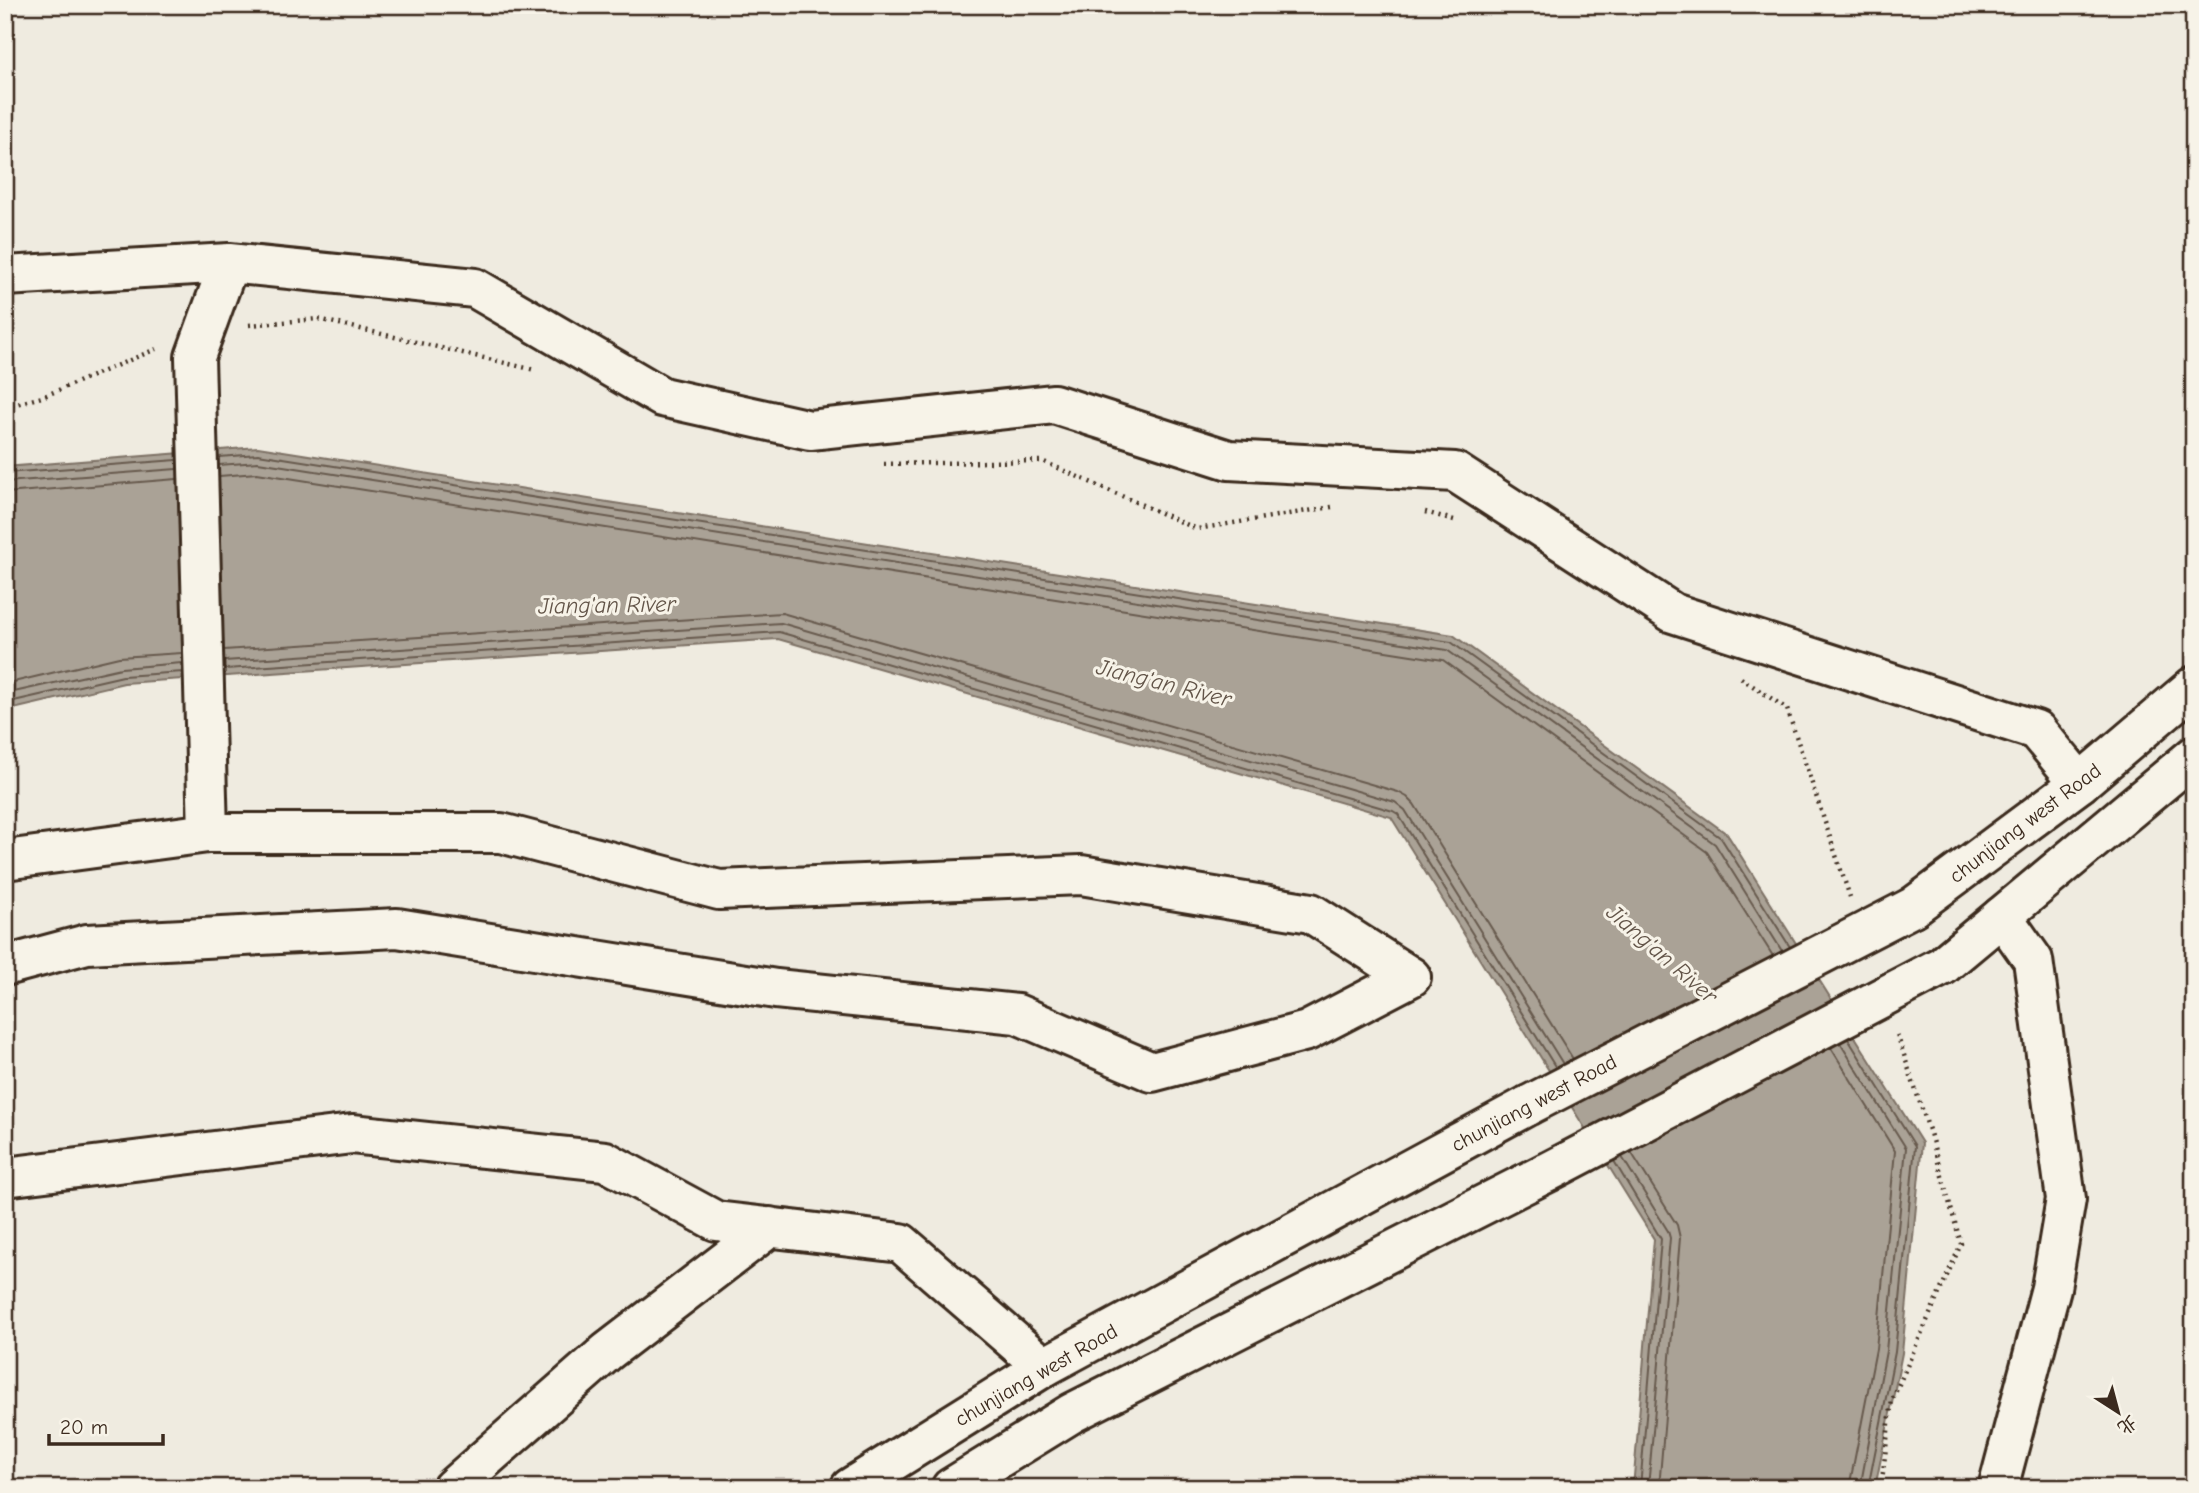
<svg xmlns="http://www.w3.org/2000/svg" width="2199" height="1493" font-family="'Comic Neue','LXGW WenKai TC',sans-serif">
<rect width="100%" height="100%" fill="#efebe0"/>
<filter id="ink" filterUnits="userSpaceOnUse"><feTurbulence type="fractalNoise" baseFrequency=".0143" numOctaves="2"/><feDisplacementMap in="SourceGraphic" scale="14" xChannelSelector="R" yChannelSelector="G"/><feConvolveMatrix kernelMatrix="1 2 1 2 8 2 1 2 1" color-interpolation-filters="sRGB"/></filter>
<g filter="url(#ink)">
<path fill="#aaa296" stroke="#7e7266" stroke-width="2" d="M258 447 1453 635 1727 834 1922 1143 1902 1353 1875 1488H1633L1654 1239 1391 817 778 639 124 683 5 711V467Z"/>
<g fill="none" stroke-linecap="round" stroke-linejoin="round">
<path stroke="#675a4e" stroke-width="2" d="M219 457 258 454 1451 642 1721 838 1790 947
M219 465 258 462 1447 650 1715 844 1782 951
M5 473 177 460
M219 476 257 473 1443 660 1707 852 1773 956
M5 482 177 469
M5 493 177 479
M224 650 782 613 1398 792 1407 797 1414 804 1573 1059
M224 661 781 623 1395 802 1405 810 1563 1064
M225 669 779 632 1393 811 1398 814 1556 1068
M5 684 119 657 182 653
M5 694 121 668 182 663
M5 703 123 676 183 672
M1848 1039 1915 1146 1895 1352 1868 1488
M1840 1043 1906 1148 1886 1351 1860 1488
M1831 1048 1895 1151 1876 1349 1849 1488
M1631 1152 1677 1225 1680 1238 1659 1488
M1622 1157 1668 1231 1670 1238 1648 1488
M1614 1161 1661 1239 1640 1488"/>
<defs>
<path id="minor" d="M5 276 229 263 475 288 662 397 810 430 1054 404 1229 460 1455 472 1673 613 2036 730 2080 783
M208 833 195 357 229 263
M5 860 208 833H501L719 890 1081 875 1311 913 1411 977 1307 1031 1152 1072 1017 1014 776 989 397 928 87 944 5 966
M5 1177 352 1134 605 1161 716 1221 901 1243 1044 1367
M452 1488 607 1352 770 1227
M1998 1488 2051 1288 2066 1199 2033 960 2002 916"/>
<path id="major" d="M1913 907 2080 783 2194 686
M1942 966 2194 756
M850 1488 1044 1367 1527 1106
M951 1488 1072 1413 1548 1172"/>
</defs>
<use href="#minor" stroke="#3b2a1e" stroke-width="44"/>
<use href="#major" stroke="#3b2a1e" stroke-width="44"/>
<path stroke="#3b2a1e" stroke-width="4.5" stroke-dasharray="2 5" stroke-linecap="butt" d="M249 325 318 319 535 370
M5 407 42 397 156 349
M884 464 1042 461 1197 529 1332 507
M1425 512 1454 520
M1741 678 1787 709 1850 897
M1881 1488 1892 1400 1961 1244 1930 1133 1896 1031"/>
<use href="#minor" stroke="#f7f3e8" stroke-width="38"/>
<use href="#major" stroke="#f7f3e8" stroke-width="38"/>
<defs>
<path id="major-bridge" d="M1527 1106 1913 907
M1548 1172 1942 966"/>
</defs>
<use href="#major-bridge" stroke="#3b2a1e" stroke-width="44" stroke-linecap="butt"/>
<use href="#major-bridge" stroke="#f7f3e8" stroke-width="38"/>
</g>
</g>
<g text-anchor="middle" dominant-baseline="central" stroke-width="6" stroke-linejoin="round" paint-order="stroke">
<g font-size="21" fill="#3b2a1e" stroke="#f7f3e8">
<text transform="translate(2025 823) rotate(-37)">chunjiang west Road</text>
<text transform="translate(1534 1103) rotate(-28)">chunjiang west Road</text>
<text transform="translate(1036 1375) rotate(-30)">chunjiang west Road</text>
</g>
<g font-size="23" font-style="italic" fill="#625448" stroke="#f7f3e8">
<text transform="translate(607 605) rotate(-1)">Jiang'an River</text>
<text transform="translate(1164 683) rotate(14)">Jiang'an River</text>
<text transform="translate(1662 954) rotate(41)">Jiang'an River</text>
</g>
</g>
<rect width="2199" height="1493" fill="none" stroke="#f7f3e8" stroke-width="28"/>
<rect x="14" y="14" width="2171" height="1465" fill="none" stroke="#3b2a1e" stroke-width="2.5" filter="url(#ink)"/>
<g transform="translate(2118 1412) rotate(144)" stroke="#f7f3e8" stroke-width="5" paint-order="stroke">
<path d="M0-5L12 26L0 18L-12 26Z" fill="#3b2a1e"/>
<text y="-10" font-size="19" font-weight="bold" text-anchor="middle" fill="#3b2a1e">北</text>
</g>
<path d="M49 1434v10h114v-10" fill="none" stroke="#3b2a1e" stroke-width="3.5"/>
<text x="60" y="1434" font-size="21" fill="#3b2a1e" stroke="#f7f3e8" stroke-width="5" paint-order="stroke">20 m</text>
</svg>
